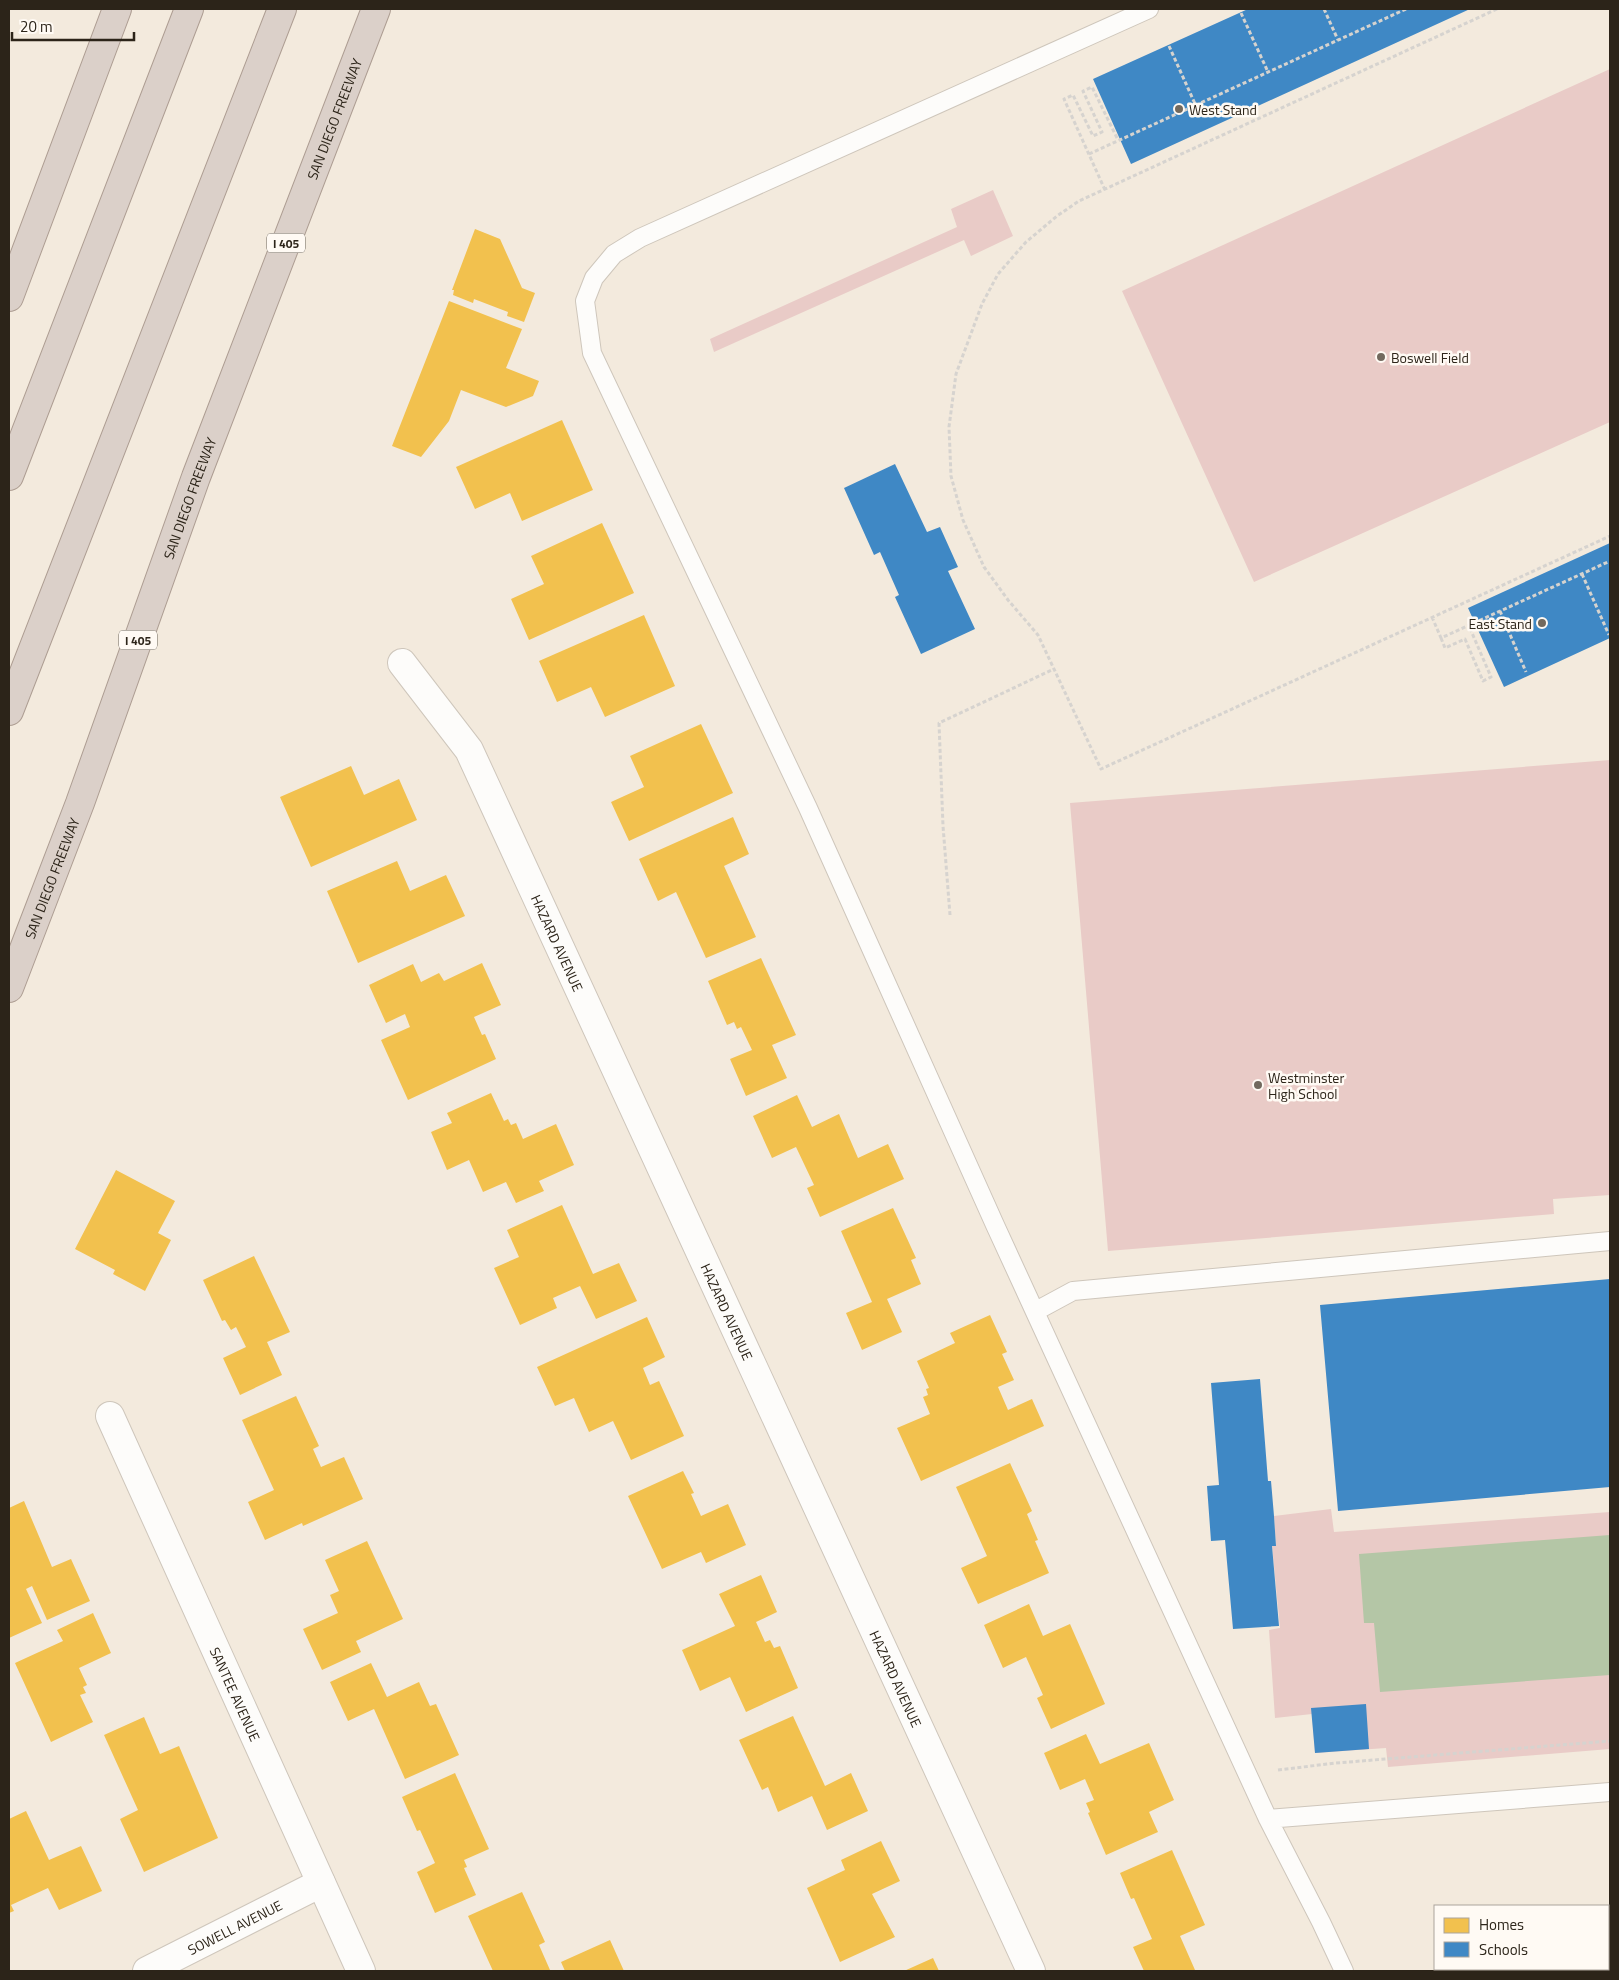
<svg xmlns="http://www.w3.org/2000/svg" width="1619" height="1980" font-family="'Titillium Web',sans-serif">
<rect width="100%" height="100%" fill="#f3eadd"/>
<path fill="#e9cbc7" d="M1610 69V422L1254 582 1122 291Z
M993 190 1013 236 971 256 964 240 714 352 710 339 957 227 951 209Z
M1610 760V1195L1553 1199 1554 1214 1108 1251 1070 803Z
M1331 1509 1334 1532 1610 1512V1749L1388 1767 1386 1748 1315 1753 1312 1714 1275 1718 1269 1630 1280 1628 1272 1546H1276L1274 1516Z"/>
<path fill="#b4c6a6" d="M1610 1535V1675L1380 1692 1374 1623H1364L1359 1554Z"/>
<path fill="#f2c14e" d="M475 229 500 239 522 288 535 293 524 322 507 316 508 312 474 299 473 303 453 295 454 290H452Z
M449 301 522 329 506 368 539 381 533 396 506 407 461 390 449 421 421 457 392 446Z
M562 420 593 490 522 521 510 493 475 509 456 467Z
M602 523 634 593 529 640 511 599 544 584 531 556Z
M644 615 675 686 605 717 591 687 557 702 539 661Z
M701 724 733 793 629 841 611 802 644 787 630 756Z
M351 766 364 795 399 779 417 820 311 867 280 797Z
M733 817 749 854 724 866 756 937 706 958 676 892 658 901 639 859Z
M397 861 410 891 446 875 465 916 358 963 327 891Z
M761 958 796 1035 772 1045 787 1078 746 1096 730 1059 752 1050 741 1027 737 1029 734 1022 727 1025 708 981Z
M482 963 501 1005 474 1017 482 1035 485 1034 496 1059 408 1100 381 1040 410 1027 405 1014 386 1023 369 985 413 964 421 982 439 973 444 981Z
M491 1093 504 1121 508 1119 511 1125 516 1123 523 1139 556 1124 574 1165 539 1181 544 1191 516 1203 506 1182 483 1192 469 1160 447 1170 431 1132 452 1123 447 1113Z
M797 1095 812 1127 839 1114 858 1158 888 1144 904 1179 820 1217 807 1188 814 1185 796 1147 772 1158 753 1116Z
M116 1170 175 1201 158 1233 171 1240 145 1291 113 1274 115 1270 75 1249Z
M562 1205 593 1274 619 1263 637 1301 596 1319 580 1286 553 1298 557 1308 520 1325 494 1268 519 1257 507 1230Z
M893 1208 916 1258 911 1260 921 1284 887 1299 902 1332 862 1350 846 1313 872 1302 841 1231Z
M254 1256 290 1332 267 1342 282 1375 240 1395 223 1358 246 1347 236 1327 231 1330 225 1320 222 1321 203 1280Z
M990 1315 1007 1352 1002 1354 1014 1380 998 1387 1008 1410 1032 1399 1044 1426 921 1481 897 1428 930 1414 923 1397 928 1395 926 1389 929 1388 917 1361 955 1343 950 1333Z
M647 1317 665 1357 643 1368 650 1385 659 1381 684 1436 631 1460 613 1421 589 1432 574 1398 555 1406 537 1367Z
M296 1396 319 1446 313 1449 321 1467 344 1457 363 1499 303 1526 302 1523 265 1540 248 1502 274 1490 242 1420Z
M1010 1463 1032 1511 1027 1514 1038 1540 1035 1541 1049 1573 978 1604 961 1568 987 1556 956 1487Z
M683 1471 694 1493 691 1494 701 1516 728 1504 746 1545 706 1563 701 1552 662 1569 628 1496Z
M24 1501 52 1567 71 1559 90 1601 47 1620 32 1586 26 1589 42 1623 9 1638V1508Z
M367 1541 403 1619 356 1641 361 1652 322 1670 303 1629 338 1613 330 1595 339 1591 325 1560Z
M761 1575 777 1612 756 1622 765 1642 770 1640 774 1648 780 1646 798 1688 746 1712 730 1677 700 1691 682 1650 735 1626 719 1594Z
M1029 1604 1043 1636 1070 1624 1105 1704 1051 1729 1037 1698 1043 1695 1026 1657 1003 1668 984 1625Z
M93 1613 111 1653 79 1668 87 1685 83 1687 86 1693 80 1695 93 1722 51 1742 15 1663 63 1641 57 1630Z
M371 1663 387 1697 419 1682 430 1706 436 1704 459 1755 405 1779 374 1709 348 1721 330 1682Z
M793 1716 825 1786 851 1773 868 1811 827 1830 812 1796 778 1812 768 1787 762 1790 739 1740Z
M144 1717 160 1754 179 1746 218 1838 144 1872 120 1819 138 1810 104 1735Z
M1086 1734 1100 1764 1149 1743 1174 1800 1149 1812 1158 1832 1106 1855 1088 1813 1090 1812 1086 1803 1094 1800 1085 1779 1060 1790 1044 1753Z
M455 1773 489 1849 464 1860 467 1867 464 1868 476 1895 435 1913 417 1872 435 1863 420 1830 417 1831 402 1797Z
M26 1811 49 1860 81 1846 102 1891 59 1910 48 1888 11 1905 14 1911 9 1913V1819Z
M881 1841 900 1881 872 1894 895 1937 840 1962 807 1888 845 1870 841 1860Z
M1172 1850 1205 1925 1180 1936 1195 1970 1144 1971 1133 1947 1152 1939 1134 1898 1131 1899 1120 1873Z
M522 1892 545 1942 539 1945 550 1970 493 1971 468 1916Z
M610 1940 624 1971H565L561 1962Z
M933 1958 939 1971H904Z"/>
<path fill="#3f88c5" d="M1248 9H1470L1131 164 1093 79Z
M895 464 927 532 940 527 958 567 948 571 975 629 921 654 895 597 899 595 880 552 874 555 844 488Z
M1610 543V638L1504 687 1468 608Z
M1610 1279V1487L1338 1511 1320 1305Z
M1260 1379 1268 1481H1271L1274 1516 1276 1546H1272L1279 1626 1233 1629 1225 1540 1211 1541 1207 1486 1219 1485 1211 1383Z
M1366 1704 1369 1749 1315 1753 1311 1708Z"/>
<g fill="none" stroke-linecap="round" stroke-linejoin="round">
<defs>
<path id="service" d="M1149 9 640 238 614 254 594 278 585 301 592 353 808 808 995 1225 1268 1819 1321 1922 1344 1971
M1036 1311 1073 1291 1610 1241
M1268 1819 1610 1792"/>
<g id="minor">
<path id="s1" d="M402 663 469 750 1031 1971"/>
<path id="s2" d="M110 1416 361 1971"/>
<path id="s3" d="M147 1971 321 1883"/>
</g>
<g id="motorway">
<path d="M9 297 117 9"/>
<path d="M9 476 189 9"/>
<path d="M9 711 282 9"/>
<path id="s4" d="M9 988 80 803 196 477 376 9"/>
</g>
</defs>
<use href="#service" stroke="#cec6bb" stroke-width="20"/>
<use href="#minor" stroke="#cec6bb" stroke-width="30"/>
<use href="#motorway" stroke="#ad9d92" stroke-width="30"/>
<path stroke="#d6d3cf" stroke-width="3" stroke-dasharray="4 2.5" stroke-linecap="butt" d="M1324 9 1338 40
M1497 9 1079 201 1057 216 1026 242 998 274 982 304 956 374 949 427 951 476 963 520 984 567 1008 600 1038 635 1101 769 1610 536
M1241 13 1268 72
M1169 46 1196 106
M1089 154 1406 9
M1105 190 1064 99 1073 95 1093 136 1102 132 1083 91 1092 87 1118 140
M1582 574 1609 635
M1500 611 1526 672
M1432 617 1441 638 1610 561
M1441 638 1445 648 1465 639 1483 681 1491 677 1469 626
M950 915 943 826 939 723 1054 669
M1278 1770 1336 1763 1610 1741"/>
<use href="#service" stroke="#fdfcfa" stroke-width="18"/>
<use href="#minor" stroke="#fdfcfa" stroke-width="28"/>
<use href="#motorway" stroke="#dbd0c9" stroke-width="28"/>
</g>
<g fill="#72695e" stroke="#fffaf4" stroke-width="2">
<circle cx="1179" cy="109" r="5"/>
<circle cx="1381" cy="357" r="5"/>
<circle cx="1542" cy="623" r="5"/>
<circle cx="1258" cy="1085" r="5"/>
</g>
<g text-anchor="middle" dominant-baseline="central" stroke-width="5" stroke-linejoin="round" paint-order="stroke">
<g fill="#fffaf4" stroke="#6b645b" stroke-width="1">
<rect x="267" y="233.5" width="38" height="19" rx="4"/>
<rect x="119" y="630.5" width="38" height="19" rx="4"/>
</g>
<g font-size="12" font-weight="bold" fill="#2c2419">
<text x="286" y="243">I 405</text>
<text x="138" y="640">I 405</text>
</g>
<g font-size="14" fill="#2c2419" stroke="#fffaf4" text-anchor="start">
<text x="1189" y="109">West Stand</text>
<text x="1391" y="357">Boswell Field</text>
<text x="1532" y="623" text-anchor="end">East Stand</text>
<text x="1268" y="1077">Westminster<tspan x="1268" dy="16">High School</tspan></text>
</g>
<g font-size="14" fill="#2c2419" stroke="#fffaf4">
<text stroke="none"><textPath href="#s4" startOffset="928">SAN DIEGO FREEWAY</textPath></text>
<text stroke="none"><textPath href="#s4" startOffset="522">SAN DIEGO FREEWAY</textPath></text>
<text stroke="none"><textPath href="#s4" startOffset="118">SAN DIEGO FREEWAY</textPath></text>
<text stroke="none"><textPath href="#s1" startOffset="322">HAZARD AVENUE</textPath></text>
<text stroke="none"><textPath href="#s1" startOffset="728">HAZARD AVENUE</textPath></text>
<text stroke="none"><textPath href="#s1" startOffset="1132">HAZARD AVENUE</textPath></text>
<text stroke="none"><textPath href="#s2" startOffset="305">SANTEE AVENUE</textPath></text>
<text stroke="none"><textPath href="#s3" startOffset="98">SOWELL AVENUE</textPath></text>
</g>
</g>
<rect width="1619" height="1980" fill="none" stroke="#2c2419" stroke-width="20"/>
<rect x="1434" y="1905" width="175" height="65" fill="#fffaf4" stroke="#aba49c"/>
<rect x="1444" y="1918" width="25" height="15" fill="#f2c14e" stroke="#aba49c"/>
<text x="1479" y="1930" font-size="15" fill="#2c2419">Homes</text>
<rect x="1444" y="1942" width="25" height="15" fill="#3f88c5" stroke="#aba49c"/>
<text x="1479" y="1955" font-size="15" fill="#2c2419">Schools</text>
<path d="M12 32v8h122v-8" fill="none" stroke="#2c2419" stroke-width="2.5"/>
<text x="20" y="32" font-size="15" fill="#2c2419" stroke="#fffaf4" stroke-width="4" paint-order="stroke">20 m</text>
</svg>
